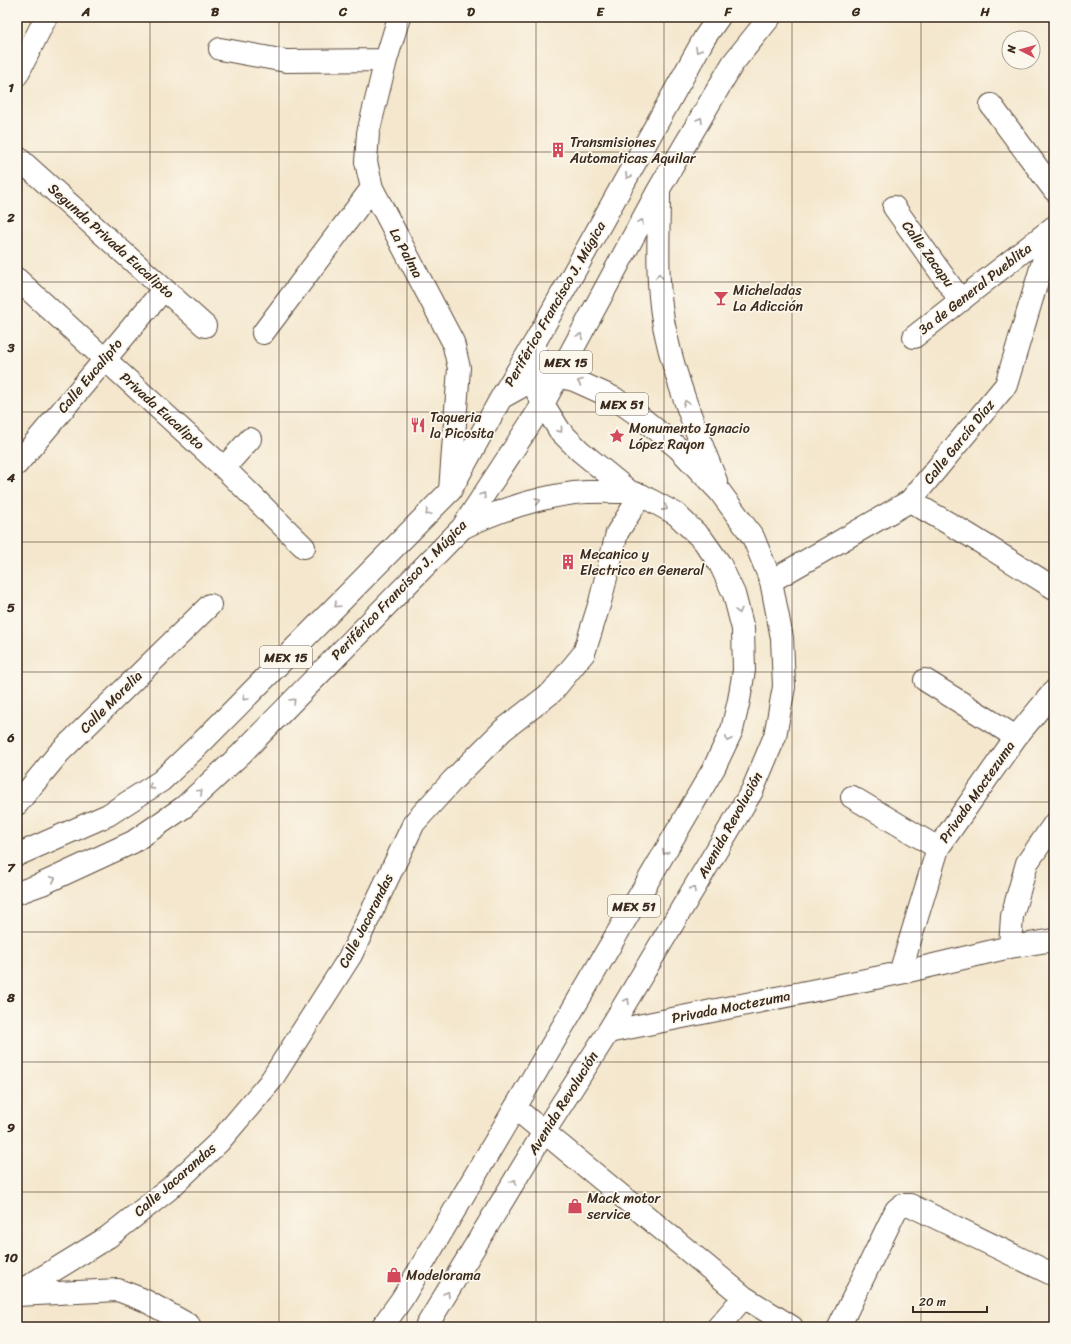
<svg xmlns="http://www.w3.org/2000/svg" width="1071" height="1344" font-family="Sriracha,sans-serif">
<rect width="100%" height="100%" fill="#fbf7ec"/>
<filter id="ink" filterUnits="userSpaceOnUse"><feTurbulence type="fractalNoise" baseFrequency=".025" numOctaves="2"/><feDisplacementMap in="SourceGraphic" scale="8" xChannelSelector="R" yChannelSelector="G"/><feConvolveMatrix kernelMatrix="1 2 1 2 8 2 1 2 1" color-interpolation-filters="sRGB"/></filter>
<filter id="wash" filterUnits="userSpaceOnUse"><feTurbulence type="fractalNoise" baseFrequency=".012" numOctaves="4" result="noise"/><feDisplacementMap in="SourceGraphic" scale="16" xChannelSelector="R" yChannelSelector="G"/><feGaussianBlur stdDeviation="0.9" result="paint"/><feColorMatrix in="noise" values="0 0 0 0 0 0 0 0 0 0 0 0 0 0 0 0 0 1.4 0 .05"/><feComposite in="paint" operator="in"/></filter>
<g filter="url(#wash)">
<rect width="100%" height="100%" fill="#f4e7cd"/>
</g>
<g filter="url(#ink)">
<g fill="none" stroke-linecap="round" stroke-linejoin="round">
<defs>
<path id="minor" d="M399 17 386 60 368 133 366 162 372 188 453 342 459 368 450 491
M220 49 286 61 386 60
M17 75 46 17
M991 105 1054 190
M17 157 205 326
M894 207 961 301
M17 279 224 468 304 547
M263 333 372 188
M914 337 1054 227
M17 464 164 289
M224 468 250 439
M910 501 969 535 1054 588
M771 581 910 501 1006 385 1053 228
M925 680 1016 737
M852 797 938 848
M17 804 59 753 210 605
M1010 947 1012 916 1027 863 1054 824
M900 973 938 848 1016 737 1054 691
M608 1032 900 973 1010 947 1054 940
M515 1108 744 1297 792 1327
M17 1293 108 1237 169 1189 219 1142 270 1082 351 955 414 823 453 780 503 730 552 692 584 653 600 602 617 533 641 495
M17 1295 118 1290 144 1300 189 1325 190 1327
M718 1327 744 1297
M839 1327 896 1210 902 1205H910L1054 1275"/>
<path id="major" d="M659 192C659 239 655 289 666 335 677 385 697 433 716 481
M462 528C497 511 535 498 574 493 592 491 612 492 630 492
M17 855 108 815 161 781 203 741 450 491 501 398 535 342 705 37 719 17
M17 893 42 884 133 842 184 807 241 754 462 528 543 404 659 189 733 63 770 17
M382 1327 402 1299 515 1108 714 768 732 730 739 700 744 670 743 629 734 594 720 564 703 540 676 514 641 495 630 492 580 451 560 431 543 404 538 394 535 379V342
M426 1327 544 1132 608 1032 752 791 775 736 784 687 782 638 771 581 753 537 720 492 678 448 638 415 614 398 574 380 558 376H547L535 379 501 398"/>
</defs>
<use href="#minor" stroke="#574638" stroke-width="24"/>
<use href="#major" stroke="#574638" stroke-width="24"/>
<use href="#minor" stroke="#fff" stroke-width="22"/>
<use href="#major" stroke="#fff" stroke-width="22"/>
</g>
<defs><path id="oneway-chevron" d="M-2-3.5L2.5 0L-2 3.5" fill="none" stroke-width="1.6" stroke-linecap="round" stroke-linejoin="round"/></defs>
<g stroke="#a79f9a">
<use href="#oneway-chevron" transform="translate(698 50) rotate(119)"/>
<use href="#oneway-chevron" transform="translate(700 120) rotate(-59)"/>
<use href="#oneway-chevron" transform="translate(628 176) rotate(119)"/>
<use href="#oneway-chevron" transform="translate(641 222) rotate(-62)"/>
<use href="#oneway-chevron" transform="translate(659 276) rotate(-90)"/>
<use href="#oneway-chevron" transform="translate(580 336) rotate(-62)"/>
<use href="#oneway-chevron" transform="translate(580 382) rotate(-158)"/>
<use href="#oneway-chevron" transform="translate(686 403) rotate(-108)"/>
<use href="#oneway-chevron" transform="translate(560 430) rotate(51)"/>
<use href="#oneway-chevron" transform="translate(483 495) rotate(-57)"/>
<use href="#oneway-chevron" transform="translate(538 501) rotate(-12)"/>
<use href="#oneway-chevron" transform="translate(665 508) rotate(28)"/>
<use href="#oneway-chevron" transform="translate(428 513) rotate(135)"/>
<use href="#oneway-chevron" transform="translate(337 605) rotate(135)"/>
<use href="#oneway-chevron" transform="translate(739 611) rotate(76)"/>
<use href="#oneway-chevron" transform="translate(245 698) rotate(135)"/>
<use href="#oneway-chevron" transform="translate(293 701) rotate(-46)"/>
<use href="#oneway-chevron" transform="translate(728 739) rotate(116)"/>
<use href="#oneway-chevron" transform="translate(151 787) rotate(147)"/>
<use href="#oneway-chevron" transform="translate(200 792) rotate(-43)"/>
<use href="#oneway-chevron" transform="translate(665 852) rotate(120)"/>
<use href="#oneway-chevron" transform="translate(53 879) rotate(-25)"/>
<use href="#oneway-chevron" transform="translate(693 889) rotate(-59)"/>
<use href="#oneway-chevron" transform="translate(627 1001) rotate(-59)"/>
<use href="#oneway-chevron" transform="translate(514 1182) rotate(-59)"/>
<use href="#oneway-chevron" transform="translate(447 1294) rotate(-59)"/>
</g>
</g>
<path fill="none" stroke="#3b2a1e" stroke-width="1" stroke-opacity="0.55" d="M150 17V1327M279 17V1327M407 17V1327M536 17V1327M664 17V1327M792 17V1327M921 17V1327M17 152H1054M17 282H1054M17 412H1054M17 542H1054M17 672H1054M17 802H1054M17 932H1054M17 1062H1054M17 1192H1054"/>
<defs>
<symbol id="building-bare" viewBox="-9 -9 18 18"><path d="M-4-6H4V6H1V3H-1V6H-4ZM-2.5-4.3h1.7v1.8h-1.7ZM.8-4.3h1.7v1.8H.8ZM-2.5-1h1.7V.8h-1.7ZM.8-1h1.7V.8H.8Z" fill="#d1495b" stroke="#fbf7ec" stroke-width="2.5" paint-order="stroke"/></symbol>
<symbol id="bar-bare" viewBox="-9 -9 18 18"><path d="M-6-5H6L.8 .8V4.5H3.5V6h-7V4.5H-.8V.8Z" fill="#d1495b" stroke="#fbf7ec" stroke-width="2.5" paint-order="stroke"/></symbol>
<symbol id="restaurant-bare" viewBox="-9 -9 18 18"><path d="M-5-6h1v4h1v-4h1v4h1v-4h1v5L-1.5 .5V6h-2V.5L-5-1ZM5-6V6H3V1.5H1.5Q1.5-4 5-6Z" fill="#d1495b" stroke="#fbf7ec" stroke-width="2.5" paint-order="stroke"/></symbol>
<symbol id="sight-bare" viewBox="-9 -9 18 18"><path d="M0-6L1.8-2.2L6-1.7L2.9 1.2L3.7 5.4L0 3.3L-3.7 5.4L-2.9 1.2L-6-1.7L-1.8-2.2Z" fill="#d1495b" stroke="#fbf7ec" stroke-width="2.5" paint-order="stroke"/></symbol>
<symbol id="shop-bare" viewBox="-9 -9 18 18"><path d="M-5-2.5h2.3a2.7 3.5 0 0 1 5.4 0H5L5.5 6h-11ZM-1.5-2.5h3a1.5 2.3 0 0 0-3 0Z" fill="#d1495b" stroke="#fbf7ec" stroke-width="2.5" paint-order="stroke"/></symbol>
</defs>
<g fill-rule="evenodd">
<use href="#building-bare" x="547" y="139" width="22" height="22"/>
<use href="#bar-bare" x="710" y="287" width="22" height="22"/>
<use href="#restaurant-bare" x="407" y="414" width="22" height="22"/>
<use href="#sight-bare" x="606" y="425" width="22" height="22"/>
<use href="#building-bare" x="557" y="551" width="22" height="22"/>
<use href="#shop-bare" x="564" y="1195" width="22" height="22"/>
<use href="#shop-bare" x="383" y="1264" width="22" height="22"/>
</g>
<g text-anchor="middle" dominant-baseline="central" stroke-width="3.5" stroke-linejoin="round" paint-order="stroke">
<g fill="#fbf7ec" stroke="#75685c" stroke-width="1">
<rect x="540" y="351" width="52" height="22" rx="3"/>
<rect x="596" y="393" width="52" height="22" rx="3"/>
<rect x="260" y="646" width="52" height="22" rx="3"/>
<rect x="608" y="895" width="52" height="22" rx="3"/>
</g>
<g font-size="13" font-weight="bold" fill="#3b2a1e">
<text x="566" y="362">MEX 15</text>
<text x="622" y="404">MEX 51</text>
<text x="286" y="657">MEX 15</text>
<text x="634" y="906">MEX 51</text>
</g>
<g font-size="14" fill="#3b2a1e" stroke="#fbf7ec" text-anchor="start">
<text x="570" y="142">Transmisiones<tspan x="570" dy="16">Automaticas Aquilar</tspan></text>
<text x="733" y="290">Micheladas<tspan x="733" dy="16">La Adicción</tspan></text>
<text x="430" y="417">Taqueria<tspan x="430" dy="16">la Picosita</tspan></text>
<text x="629" y="428">Monumento Ignacio<tspan x="629" dy="16">López Rayon</tspan></text>
<text x="580" y="554">Mecanico y<tspan x="580" dy="16">Electrico en General</tspan></text>
<text x="587" y="1198">Mack motor<tspan x="587" dy="16">service</tspan></text>
<text x="406" y="1275">Modelorama</text>
</g>
<g font-size="14" fill="#3b2a1e" stroke="#fbf7ec">
<text transform="translate(111 241) rotate(42)">Segunda Privada Eucalipto</text>
<text transform="translate(406 253) rotate(62)">La Palma</text>
<text transform="translate(928 254) rotate(54)">Calle Zacapu</text>
<text transform="translate(975 289) rotate(-38)">3a de General Pueblita</text>
<text transform="translate(555 304) rotate(-60)">Periférico Francisco J. Múgica</text>
<text transform="translate(90 376) rotate(-50)">Calle Eucalipto</text>
<text transform="translate(162 411) rotate(42)">Privada Eucalipto</text>
<text transform="translate(959 442) rotate(-51)">Calle García Díaz</text>
<text transform="translate(399 590) rotate(-46)">Periférico Francisco J. Múgica</text>
<text transform="translate(111 702) rotate(-45)">Calle Morelia</text>
<text transform="translate(977 792) rotate(-55)">Privada Moctezuma</text>
<text transform="translate(730 825) rotate(-61)">Avenida Revolución</text>
<text transform="translate(366 921) rotate(-63)">Calle Jacarandas</text>
<text transform="translate(731 1007) rotate(-11)">Privada Moctezuma</text>
<text transform="translate(563 1103) rotate(-58)">Avenida Revolución</text>
<text transform="translate(175 1180) rotate(-41)">Calle Jacarandas</text>
</g>
</g>
<rect width="1071" height="1344" fill="none" stroke="#fbf7ec" stroke-width="44"/>
<g transform="translate(1021 50) rotate(276)"><circle r="19" fill="#fbf7ec" stroke="#aea59a"/>
<path d="M0-3L7 15L0 10L-7 15Z" fill="#d1495b"/>
<text y="-6" font-size="11" font-weight="bold" text-anchor="middle" fill="#3b2a1e">N</text>
</g>
<path d="M913 1306v6h74v-6" fill="none" stroke="#3b2a1e" stroke-width="2"/>
<text x="919" y="1306" font-size="12" fill="#3b2a1e" stroke="#fbf7ec" stroke-width="3" paint-order="stroke">20 m</text>
<rect x="22" y="22" width="1027" height="1300" fill="none" stroke="#3b2a1e" stroke-width="1.5"/>
<g font-size="13" text-anchor="middle" font-weight="bold" fill="#3b2a1e">
<text x="86" y="16">A</text>
<text x="215" y="16">B</text>
<text x="343" y="16">C</text>
<text x="471" y="16">D</text>
<text x="600" y="16">E</text>
<text x="728" y="16">F</text>
<text x="856" y="16">G</text>
<text x="985" y="16">H</text>
<text x="11" y="92">1</text>
<text x="11" y="222">2</text>
<text x="11" y="352">3</text>
<text x="11" y="482">4</text>
<text x="11" y="612">5</text>
<text x="11" y="742">6</text>
<text x="11" y="872">7</text>
<text x="11" y="1002">8</text>
<text x="11" y="1132">9</text>
<text x="11" y="1262">10</text>
</g>
</svg>
